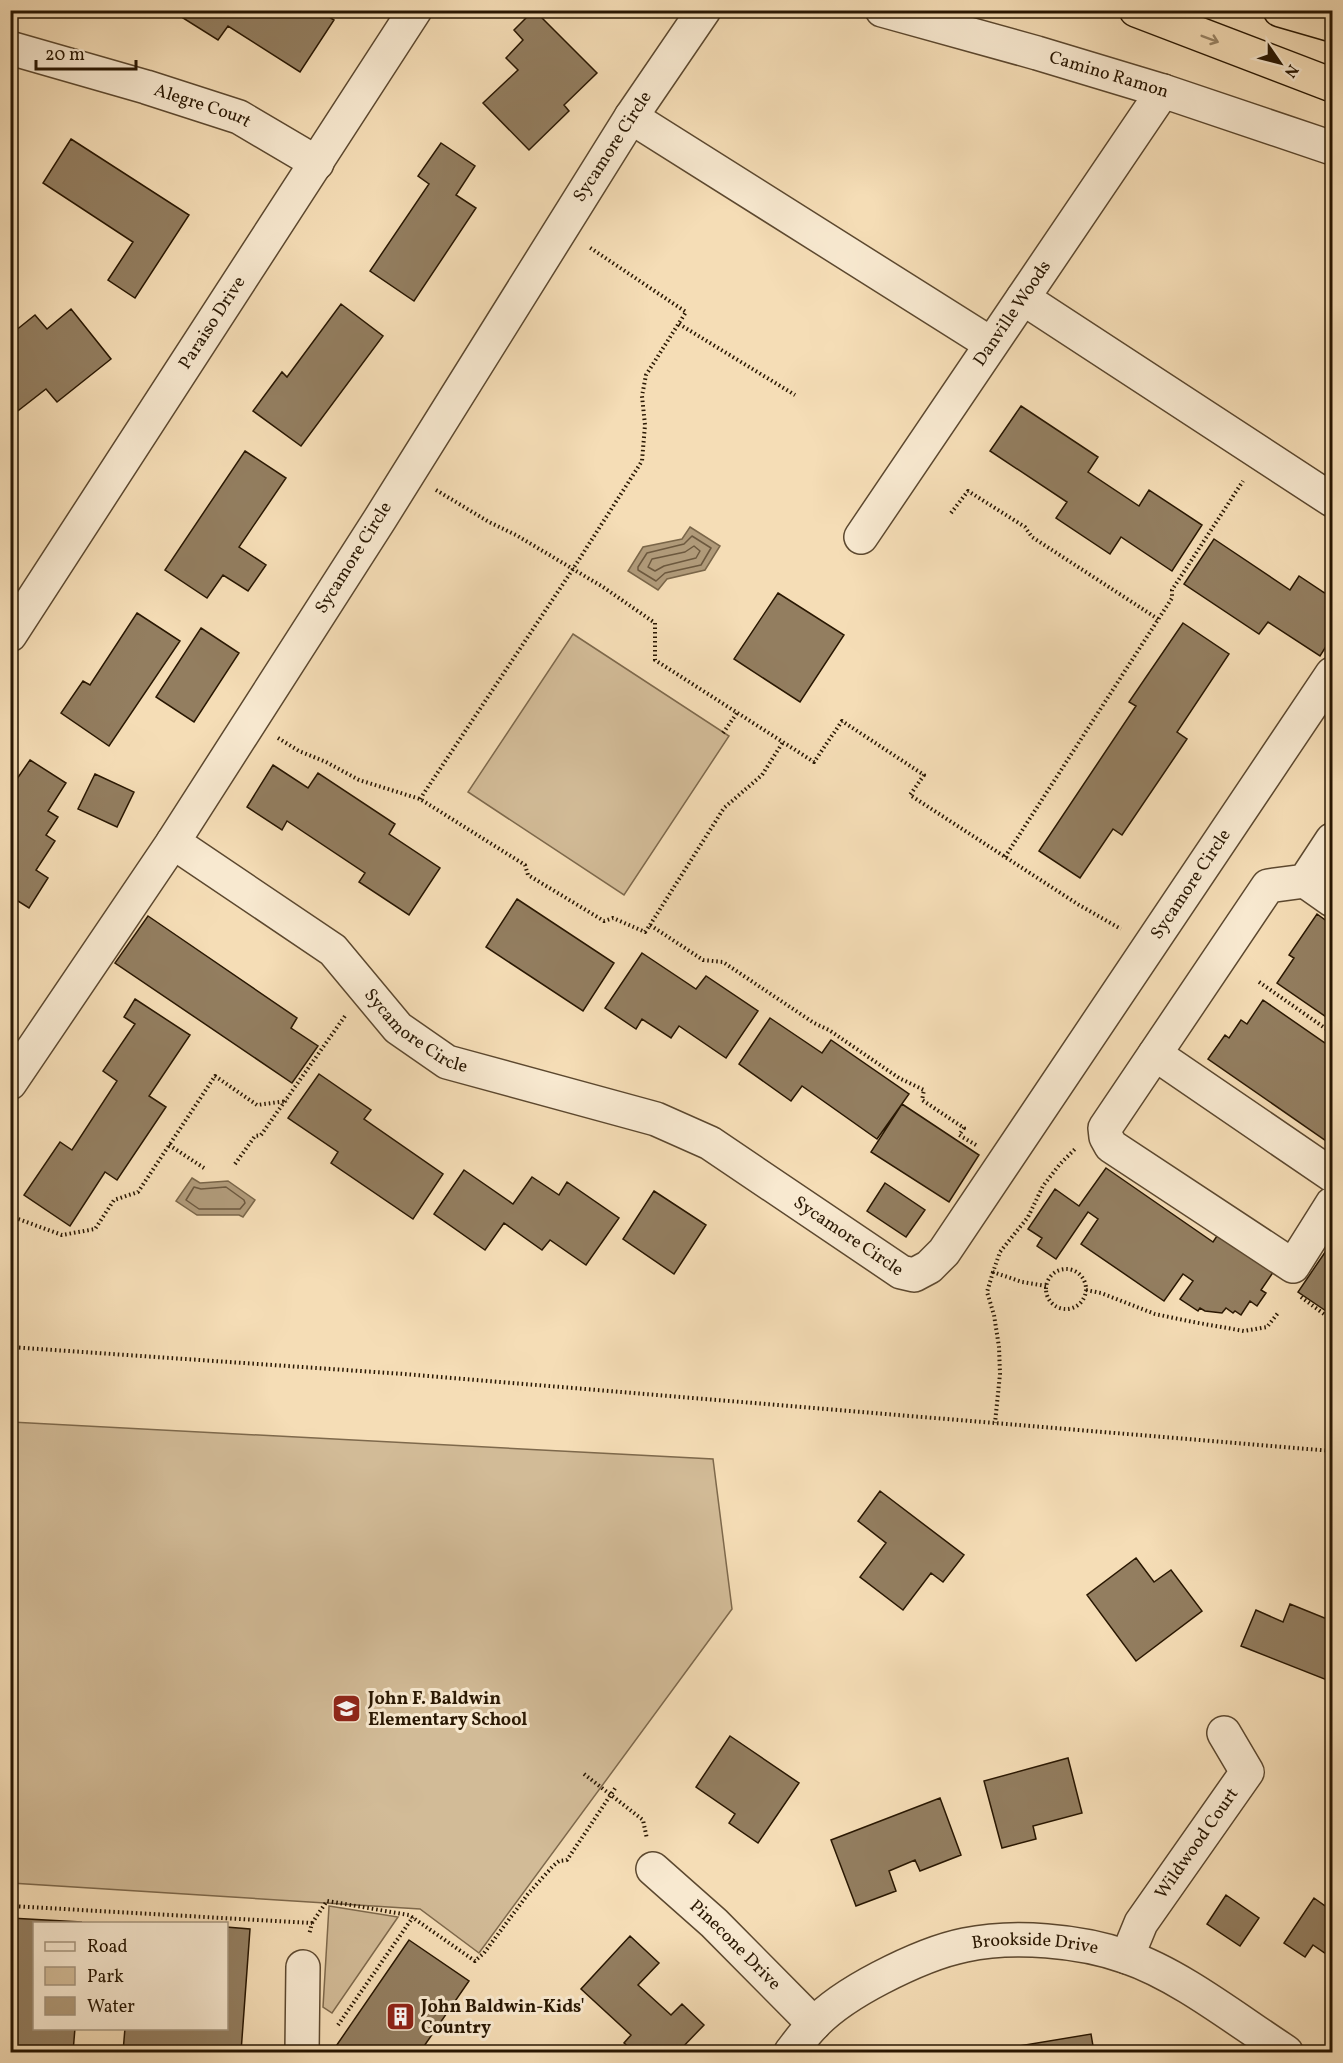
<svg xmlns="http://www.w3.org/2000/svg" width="1343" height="2063" font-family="Vollkorn,serif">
<rect width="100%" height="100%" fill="#f5ddb6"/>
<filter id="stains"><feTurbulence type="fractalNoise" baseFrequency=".00333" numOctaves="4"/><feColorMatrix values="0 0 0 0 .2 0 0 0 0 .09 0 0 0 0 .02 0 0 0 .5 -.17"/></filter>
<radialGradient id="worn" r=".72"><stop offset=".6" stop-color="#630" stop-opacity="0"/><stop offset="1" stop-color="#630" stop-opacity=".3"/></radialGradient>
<path fill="#d2bb97" stroke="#7e694c" stroke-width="1.5" d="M573 634 729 736 624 895 468 792Z
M11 1422 713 1459 732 1609 479 1953 420 1909 11 1883Z
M329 1906 398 1917 332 2013 323 2007Z"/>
<path fill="#b09a79" stroke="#7a6649" stroke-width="1.5" d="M690 527 720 546 705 570 667 579 658 590 628 571 643 547 682 539Z
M192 1178 200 1183 228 1181 255 1200 243 1217 239 1215H197L176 1201Z"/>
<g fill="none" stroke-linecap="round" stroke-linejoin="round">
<path stroke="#6c583e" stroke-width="1.5" d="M692 536 711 548 701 565 665 573 656 581 638 570V567L647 553 684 544Z
M694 546 700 551 696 558 664 566 655 571 648 567 652 559 685 552Z
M194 1187 201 1189 226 1187 244 1200 245 1203 240 1209H199L186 1200Z"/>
</g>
<path fill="#937e60" stroke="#291702" stroke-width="1.5" d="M188 10H318L334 20 300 72 228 26 218 40 183 18Z
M534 10 597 73 564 105 569 111 529 150 483 103 518 70 506 58 523 40 514 30Z
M71 139 189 215 135 298 108 280 133 242 43 183Z
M441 143 475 166 456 195 476 208 414 301 370 271 429 184 418 176Z
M341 304 383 336 301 446 253 411 282 372 287 377Z
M71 309 111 359 57 402 46 389 10 417V335L35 315 47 329Z
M1021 406 1098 457 1088 472 1139 506 1149 490 1202 525 1172 571 1121 537 1110 554 1056 518 1067 502 990 451Z
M245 451 286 478 239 547 266 565 248 591 223 575 207 598 165 570Z
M1214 539 1290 590 1299 576 1332 598V637L1320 656 1268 622 1259 634 1184 584Z
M778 593 844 635 800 702 734 659Z
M137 613 180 641 109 746 61 713 83 681 90 685Z
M1183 623 1229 654 1177 732 1187 739 1122 835 1113 829 1080 878 1039 851 1136 706 1129 702Z
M201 628 239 653 194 722 156 697Z
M30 760 66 783 48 811 58 817 46 835 55 841 36 870 48 878 29 908 10 896V789Z
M273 765 308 788 318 773 395 824 389 834 440 868 409 915 359 882 365 873 287 821 282 830 247 807Z
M95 774 134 792 117 827 78 809Z
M517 899 614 963 583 1011 486 947Z
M1317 914 1332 925V1021L1277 983 1294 958 1289 955Z
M148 916 297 1018 291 1028 318 1046 292 1083 115 963Z
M642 953 696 989 706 976 758 1011 726 1058 679 1026 671 1038 642 1019 636 1029 605 1008Z
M135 999 190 1035 149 1096 166 1107 117 1180 105 1172 70 1226 24 1195 60 1142 72 1150 117 1081 103 1071 135 1024 124 1017Z
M1263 1000 1332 1048V1062L1330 1065 1332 1067V1145L1208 1059 1225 1035 1229 1038 1241 1020 1247 1024Z
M770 1018 822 1053 831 1040 909 1094 877 1139 802 1086 791 1101 739 1064Z
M319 1074 371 1110 364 1119 443 1174 413 1219 331 1163 338 1152 288 1118Z
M902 1104 979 1155 949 1202 871 1152Z
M1106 1168 1213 1242 1219 1233 1274 1271 1261 1290 1266 1293 1257 1306 1250 1301 1241 1315 1235 1311 1233 1313 1226 1308 1222 1313 1205 1311 1200 1308 1198 1311 1180 1299 1193 1281 1183 1274 1164 1301 1081 1244 1098 1219 1088 1212 1056 1259 1037 1246 1042 1238 1028 1229 1055 1189 1079 1206Z
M464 1170 513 1204 532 1177 559 1195 567 1182 619 1218 586 1265 550 1240 542 1250 504 1223 485 1250 434 1214Z
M885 1183 925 1210 906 1237 867 1211Z
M654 1191 706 1225 674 1274 623 1239Z
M1332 1242V1307L1329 1313 1298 1292Z
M880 1491 964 1555 943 1582 931 1573 903 1610 860 1577 886 1543 858 1521Z
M1136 1558 1154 1582 1171 1570 1202 1611 1136 1661 1087 1595Z
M1290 1604 1332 1621V1682L1241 1646 1256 1610 1283 1622Z
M730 1736 799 1783 758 1843 729 1823 735 1814 696 1787Z
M1068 1758 1082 1813 1033 1826 1036 1839 1002 1848 984 1781Z
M940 1798 961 1855 920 1871 915 1860 889 1871 896 1891 856 1906 831 1840Z
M1226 1895 1259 1918 1240 1946 1207 1924Z
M1314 1898 1332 1911V1958L1313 1945 1305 1957 1284 1943Z
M10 1918 82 1922 34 1924V2028H75L73 2052H10Z
M226 1927 250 1929 241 2052H123L125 2028H226Z
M630 1936 659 1963 638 1985 671 2015 682 2004 704 2025 678 2052H635L624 2043 631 2035 581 1989Z
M409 1940 469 1981 420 2052H332Z
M1091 2034 1094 2052H982Z"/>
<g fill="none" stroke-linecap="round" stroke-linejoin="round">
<defs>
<g id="minor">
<path id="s1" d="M704 10 631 117 380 519 173 842 333 950 398 1028 447 1062 656 1119 710 1143 901 1272 914 1275 929 1267 944 1252 1332 674"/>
<path id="s2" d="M882 10 1037 53 1163 91 1332 148"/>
<path id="s3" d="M10 48 146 87 239 117 317 163"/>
<path d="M631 117 991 344"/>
<path d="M1023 298 1332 500"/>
<path id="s4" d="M861 537 1163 91"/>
<path id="s5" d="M10 635 415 10"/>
<path d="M1332 840 1305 881 1268 886 1105 1128 1106 1137 1111 1146 1293 1266 1332 1204"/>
<path d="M1305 881 1332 900"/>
<path d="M1155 1054 1332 1175"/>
<path d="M10 1083 173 842"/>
<path id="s6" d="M653 1869 714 1923 814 2024"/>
<path id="s7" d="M1127 1957 1141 1923 1247 1772 1224 1733"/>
<path d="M302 2052 303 1967"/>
<path id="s8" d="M791 2052C798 2043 805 2033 814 2024 832 2005 857 1990 880 1978 907 1964 935 1951 965 1945 1014 1935 1079 1940 1127 1957 1180 1975 1238 2021 1286 2052"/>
</g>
<path id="highway" d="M1136 10 1332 85
M1280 10 1332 25"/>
</defs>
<use href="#minor" stroke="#5c482f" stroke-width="36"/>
<use href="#highway" stroke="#291702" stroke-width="36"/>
<path stroke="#291702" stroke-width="4" stroke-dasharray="1.5 3" stroke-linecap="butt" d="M679 324 795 395
M436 490 489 522 516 535 603 587 655 623V660L814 762 842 721 924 775 910 795 1079 905 1121 929
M951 513 968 491 1025 527 1032 537 1158 619
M723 733 737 713
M278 738 299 751 326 762 359 780 420 799 525 865 528 875 604 921 613 918 645 932 650 925 703 960 723 962 814 1023 829 1030 899 1078 924 1090 922 1100 964 1128 959 1135 976 1145
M420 799 573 569 642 461 645 425 642 396 646 375 686 312 589 247
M1005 857 1172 598V590L1243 481
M650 925 724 808 762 775 783 742
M1259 982 1332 1033
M169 1145 204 1168
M235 1164 255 1136 261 1135 345 1016
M10 1216 62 1235 95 1229 114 1200 138 1192 215 1076 257 1105 287 1101
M1046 1289a20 20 0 1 1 40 0a20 20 0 1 1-40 0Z
M993 1272 987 1292 994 1315 999 1347 1000 1374 995 1423
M1046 1286 1022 1282 993 1272 1000 1252 1028 1217 1043 1186 1060 1164 1076 1148
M1086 1290 1101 1293 1155 1314 1193 1322 1244 1331 1267 1327 1278 1313
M1301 1297 1332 1320
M10 1347 404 1374 1332 1451
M584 1774 643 1820 647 1839
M10 1906 312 1923 309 1935
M312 1923 327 1901 409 1915 475 1961 484 1953 528 1894 553 1866 559 1861 567 1860 616 1787
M338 2025 413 1917"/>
<use href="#minor" stroke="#f8e9d0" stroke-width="33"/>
<use href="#highway" stroke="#f5ddb6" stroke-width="33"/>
</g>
<defs><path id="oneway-shaft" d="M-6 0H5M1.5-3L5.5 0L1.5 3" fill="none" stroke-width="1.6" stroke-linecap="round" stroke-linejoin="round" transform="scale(1.5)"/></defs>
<use stroke="#998465" href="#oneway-shaft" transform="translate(1210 39) rotate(21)"/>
<defs>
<symbol id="school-square" viewBox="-11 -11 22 22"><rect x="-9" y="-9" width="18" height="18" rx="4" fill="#8f2418" stroke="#f8e9d0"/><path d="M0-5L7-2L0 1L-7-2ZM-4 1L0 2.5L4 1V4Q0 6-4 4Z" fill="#fff"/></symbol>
<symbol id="building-square" viewBox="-11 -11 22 22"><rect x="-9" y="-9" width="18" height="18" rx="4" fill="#8f2418" stroke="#f8e9d0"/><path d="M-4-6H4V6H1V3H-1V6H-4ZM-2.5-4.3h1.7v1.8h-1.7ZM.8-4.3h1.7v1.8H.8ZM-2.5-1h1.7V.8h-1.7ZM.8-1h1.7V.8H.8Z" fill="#fff"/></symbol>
</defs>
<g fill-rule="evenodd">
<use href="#school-square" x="330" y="1692" width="33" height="33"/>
<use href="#building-square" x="384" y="2000" width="33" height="33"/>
</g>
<g text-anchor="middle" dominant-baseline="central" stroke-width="6" stroke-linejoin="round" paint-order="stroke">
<g font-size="18" fill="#291702" stroke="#f8e9d0">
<text stroke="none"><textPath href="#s2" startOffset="236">Camino Ramon</textPath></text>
<text stroke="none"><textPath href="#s3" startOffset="201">Alegre Court</textPath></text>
<text transform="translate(613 147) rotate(-57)">Sycamore Circle</text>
<text stroke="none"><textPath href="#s4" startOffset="270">Danville Woods</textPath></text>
<text stroke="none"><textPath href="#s5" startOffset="372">Paraiso Drive</textPath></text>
<text transform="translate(354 558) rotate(-58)">Sycamore Circle</text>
<text stroke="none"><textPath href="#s1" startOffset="2342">Sycamore Circle</textPath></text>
<text stroke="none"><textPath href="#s1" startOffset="1298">Sycamore Circle</textPath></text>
<text stroke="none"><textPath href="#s1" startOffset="1784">Sycamore Circle</textPath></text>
<text stroke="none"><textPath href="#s7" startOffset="134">Wildwood Court</textPath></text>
<text stroke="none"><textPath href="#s6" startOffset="112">Pinecone Drive</textPath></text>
<text stroke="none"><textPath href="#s8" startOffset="279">Brookside Drive</textPath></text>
</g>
<g font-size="18" font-weight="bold" fill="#291702" stroke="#f8e9d0" text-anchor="start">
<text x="368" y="1699">John F. Baldwin<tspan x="368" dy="21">Elementary School</tspan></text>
<text x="421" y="2007">John Baldwin-Kids'<tspan x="421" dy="21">Country</tspan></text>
</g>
</g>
<rect width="1343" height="2063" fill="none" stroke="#f5ddb6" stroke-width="36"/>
<rect x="12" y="12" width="1319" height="2039" fill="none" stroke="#291702" stroke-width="3"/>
<rect x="18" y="18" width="1307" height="2027" fill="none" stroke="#291702" stroke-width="1.5"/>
<rect x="33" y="1922" width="195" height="108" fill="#f8e9d0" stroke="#a5957e" stroke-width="1.5"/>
<rect x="45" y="1942" width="30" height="9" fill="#f8e9d0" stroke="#a5957e" stroke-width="1.5"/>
<text x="87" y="1952" font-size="18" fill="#291702">Road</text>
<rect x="45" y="1967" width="30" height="18" fill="#d2bb97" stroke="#a5957e" stroke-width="1.5"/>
<text x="87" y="1982" font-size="18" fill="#291702">Park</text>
<rect x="45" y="1997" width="30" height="18" fill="#b09a79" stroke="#a5957e" stroke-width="1.5"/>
<text x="87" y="2012" font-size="18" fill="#291702">Water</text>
<g transform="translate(1280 63) rotate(125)" stroke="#f8e9d0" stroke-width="4.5" paint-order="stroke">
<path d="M0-4.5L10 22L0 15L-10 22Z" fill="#291702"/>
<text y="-9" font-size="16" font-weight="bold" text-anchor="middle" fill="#291702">N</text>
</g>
<path d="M36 60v9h100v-9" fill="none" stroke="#291702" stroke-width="3"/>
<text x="45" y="60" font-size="18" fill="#291702" stroke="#f8e9d0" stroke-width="4.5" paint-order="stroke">20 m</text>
<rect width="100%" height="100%" filter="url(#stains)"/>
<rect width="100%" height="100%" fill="url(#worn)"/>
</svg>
